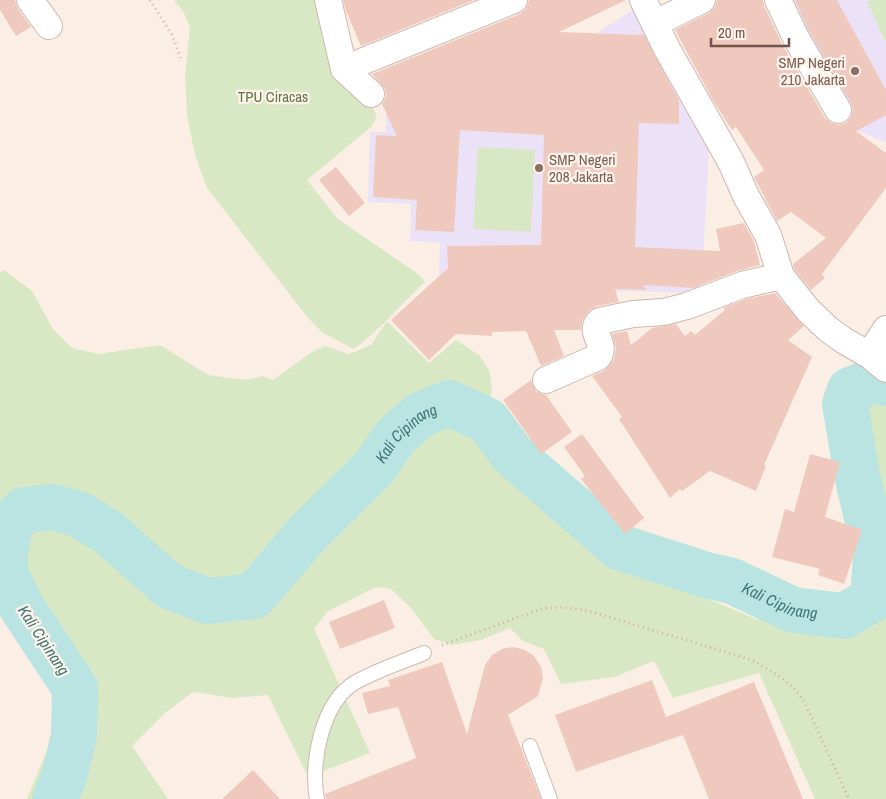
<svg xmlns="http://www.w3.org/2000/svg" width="886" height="799" font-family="'Archivo Narrow',sans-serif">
<rect width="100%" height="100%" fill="#fbefe5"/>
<path fill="#ece2f7" d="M788 0H886V142L859 132 789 9Z
M634 9 710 135 701 293 583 290 534 279 439 276 440 243 410 241 411 204 368 202 370 132H386L387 92 590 38Z"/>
<path fill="#d9e8c4" d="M174 0H324L377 117 371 127 307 180 338 219 418 274 425 282C401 304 380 330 354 349L323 333 308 318 207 188 195 155 187 115 185 75 190 27 184 13Z
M871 0H886V41H885L867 2Z
M478 147 535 150 531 232 473 229Z
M4 270 32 291 53 329 72 348 98 354 160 345 208 375 244 380 263 376 273 380 312 352 325 346 349 354 371 345 387 321 429 363 456 340 479 355 490 372 492 393 486 404 560 514 595 543 626 565 756 619 827 634 879 611 886 586V799H815L759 673 673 698 654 661 614 677 561 684 544 649 523 641 510 628 481 640 451 645 434 639 411 608 391 589 376 587 327 612 314 629 370 753 308 777 268 695 233 698 193 692 165 713 132 746 168 799H27L60 718 49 679 27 650 0 605V272Z
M886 394V523L859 412 875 397Z"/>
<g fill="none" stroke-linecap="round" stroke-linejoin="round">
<path stroke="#bae4e2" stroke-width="46" id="s1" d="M55 799 64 777 74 736 75 688 21 606 5 573V550L11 524 24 510 53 507 78 514 108 532 169 586 208 601 254 596 306 535 374 468 395 437 420 415 449 403 488 421 512 454 619 547 706 575 732 581 793 610 844 616 873 599 876 556 857 475 845 404 850 390 872 381 886 383"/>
</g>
<path fill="#efc9be" d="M0 0H15L18 9 31 27 16 36 0 10Z
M343 0H474L361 46 346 11Z
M529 0H626L559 32 644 35 679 101V124L639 123 635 247 720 251 716 229 744 223 754 241 760 265 737 271 693 288 643 285 647 290 615 289 619 302 597 306 589 311 582 321 581 330H554L564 356 541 366 526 331 492 332V336L456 334 429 360 391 320 448 268 447 246 541 245 544 135 460 130 454 232 415 230 417 200 373 197 376 135 397 136 382 104 386 97 385 89 372 74 520 14 526 9Z
M717 0H763L764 6 783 46 825 118 831 123 839 125 846 123 851 117 853 109 851 103 809 31 795 0H837L886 90V115L856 131 886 153V188L822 274 825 278 811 290 794 269 793 264 826 238 791 212 777 221 754 177 764 170 736 127 732 130 714 102 675 30 709 13 715 8Z
M336 167 365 203 349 216 319 180Z
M775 293 804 326 788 340 812 357 764 465 766 466 756 491 710 471 682 491 680 489 670 498 619 419 622 417 592 376 605 370 614 359 616 348 612 334 627 331 631 345 652 328 676 324 685 336 691 331 695 335 725 310 723 308 746 299Z
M531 380 533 386 537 392 546 395 572 432 541 454 503 400Z
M582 434 644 518 625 534 581 479 585 476 564 447Z
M810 454 840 462 825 517 862 530 844 584 818 575 820 569 772 557 785 509 794 512Z
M384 600 395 628 340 649 329 622Z
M513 647 525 650 534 656 541 667 543 678 538 696 508 715 541 799H326L325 794 416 758 398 707 368 714 362 693 390 686 388 680 442 662 467 734 485 665 492 655 502 649Z
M652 680 666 717 754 682 803 799H709L683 735 576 772 555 715Z
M253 770 280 799H222Z"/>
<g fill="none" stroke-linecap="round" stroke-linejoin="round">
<defs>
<path id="lane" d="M530 746 550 799
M317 799C310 763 322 701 356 682 377 670 402 662 424 653"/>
<path id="street" d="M30 0 49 26
M328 0 344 69 371 94
M643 0 667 49 731 162 746 196 768 235 781 276 808 310 828 329 843 340 869 355 886 369
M778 0 796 38 838 110
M656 23 702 0
M344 69 514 0
M869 355 886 329
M546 380 598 357C608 344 587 331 600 321L633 314 664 312 687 306 742 285 781 276"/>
</defs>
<use href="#lane" stroke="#ceb7af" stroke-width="16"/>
<use href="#street" stroke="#ceb7af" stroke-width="28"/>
<path stroke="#d4aca1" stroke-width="3" stroke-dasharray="1 4" stroke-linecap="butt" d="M150 0 172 35 181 59
M442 645 541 609C559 606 574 608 592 612L752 660 779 676 793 687 804 701 849 799"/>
<use href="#lane" stroke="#fff" stroke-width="14"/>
<use href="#street" stroke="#fff" stroke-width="26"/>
</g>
<g fill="#8d6e63" stroke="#fef3eb" stroke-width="2">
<circle cx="855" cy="71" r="5"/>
<circle cx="539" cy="168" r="5"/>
</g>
<g text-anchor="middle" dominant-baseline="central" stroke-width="4.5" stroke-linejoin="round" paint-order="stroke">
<g font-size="15" fill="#785e54" stroke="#fef3eb" text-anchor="end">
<text x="845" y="62">SMP Negeri<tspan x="845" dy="17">210 Jakarta</tspan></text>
<text x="549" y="159" text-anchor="start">SMP Negeri<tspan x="549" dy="17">208 Jakarta</tspan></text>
</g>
<g font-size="15" fill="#5d7844" stroke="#fef3eb">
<text x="273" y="96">TPU Ciracas</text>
</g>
<g font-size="16" font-style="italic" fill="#407777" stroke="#fef3eb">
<text stroke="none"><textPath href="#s1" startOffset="801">Kali Cipinang</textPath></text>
<text stroke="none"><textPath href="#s1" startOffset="1251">Kali Cipinang</textPath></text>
<text transform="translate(44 640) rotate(57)">Kali Cipinang</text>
</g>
</g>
<path d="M711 38v8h78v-8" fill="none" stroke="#73534b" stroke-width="2.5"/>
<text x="718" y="38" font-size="15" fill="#73534b" stroke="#fef3eb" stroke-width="4" paint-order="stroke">20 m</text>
</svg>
